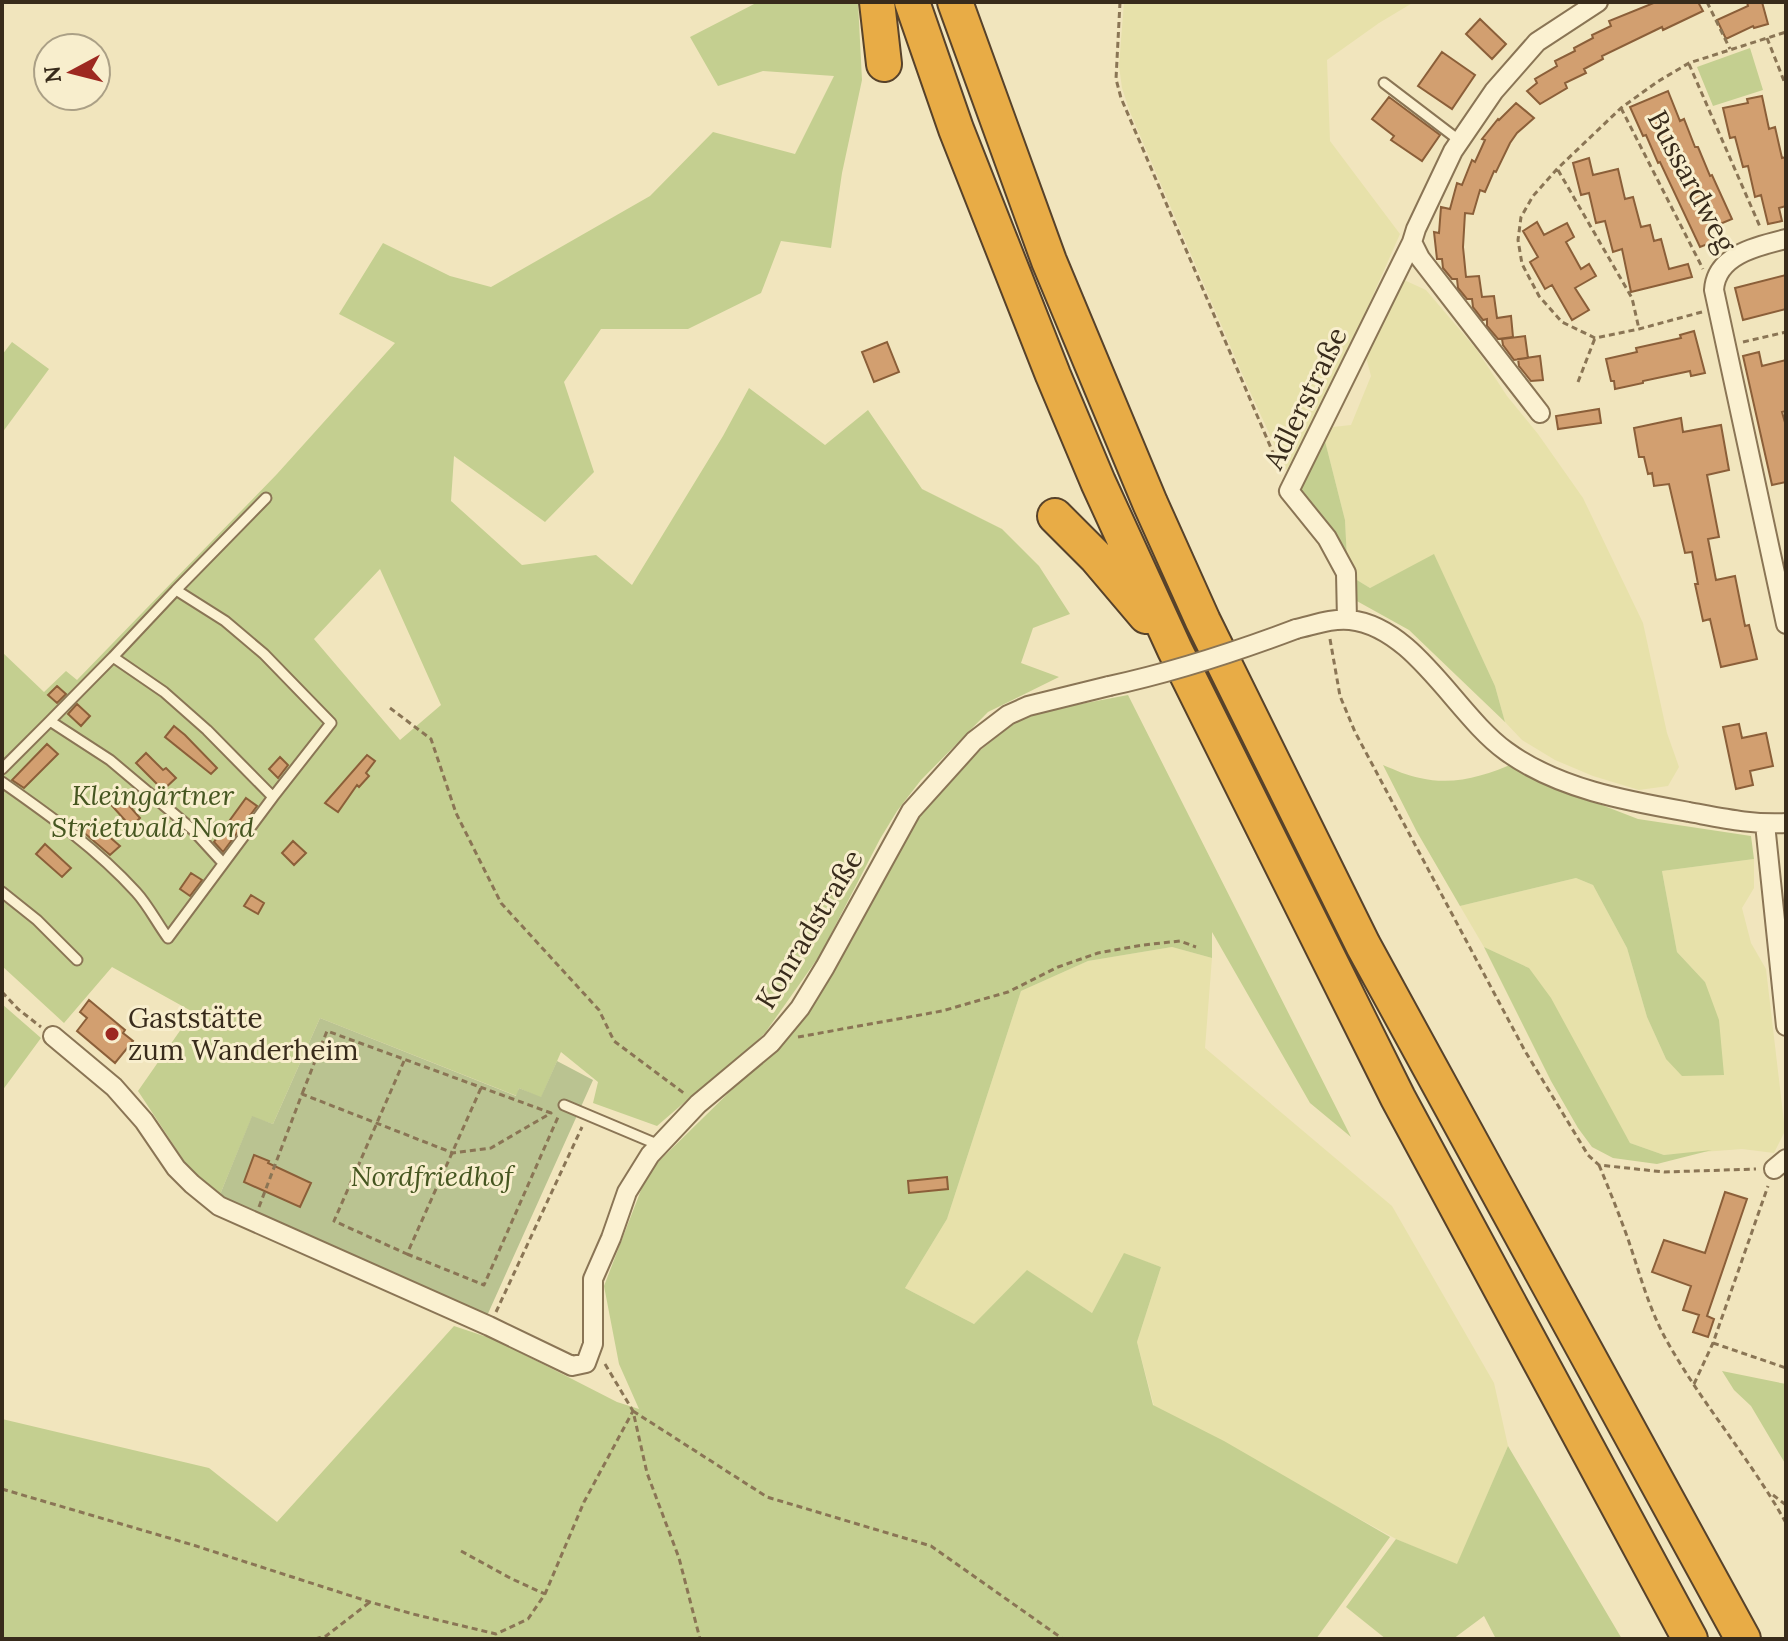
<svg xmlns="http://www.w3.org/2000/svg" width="1788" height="1641" font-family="Lora,serif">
<rect width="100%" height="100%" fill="#f1e5bd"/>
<path fill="#e7e1aa" d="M1124 2H1414L1379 23 1327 60 1330 141 1400 234 1351 345 1294 465 1286 470 1247 385 1130 112 1122 88 1119 66Z
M1404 280 1426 290 1477 350 1507 396 1538 434 1583 498 1643 623 1667 733 1679 767 1668 786 1639 790 1593 776 1555 760 1522 740 1505 722 1495 686 1434 555 1370 588 1352 577 1347 559 1345 520 1325 441 1333 427 1351 425 1371 376 1366 357 1396 287Z
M1754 859V888L1742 908 1751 943 1766 969 1785 1131 1774 1153 1742 1149 1664 1155 1630 1143 1529 968 1484 947 1460 906 1576 878 1593 885 1627 948 1647 1017 1666 1059 1705 982 1677 952 1662 871Z
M1172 947 1212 958 1205 1048 1392 1206 1494 1383 1508 1446 1457 1565 1396 1539 1154 1406 1137 1342 1161 1267 1124 1254 1092 1313 1027 1271 974 1324 905 1288 947 1219 1021 991 1088 961Z"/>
<path fill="#c4cf90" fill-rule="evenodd" d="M758 2H858L862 80 842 173 831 248 781 241 761 293 688 329H601L564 382 594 472 545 522 454 456 451 501 522 565 596 555 632 585 723 436 749 388 825 445 868 410 922 489 1002 529 1039 566 1070 614 1033 628 1021 663 1059 677 988 712 921 780 897 811 880 839 820 955 765 1033 729 1067 715 1076 657 1126 593 1103 598 1082 561 1052 541 1098 519 1088 517 1096 320 1018 273 1124 252 1117 219 1197 198 1182 138 1091 193 1012 112 967 64 1023 2 966V652L44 692 66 671 77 680 277 474 395 343 339 314 383 243 450 276 491 287 650 196 713 132 795 154 834 76 763 71 718 86 690 37ZM380 569 441 705 400 740 314 639Z
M1750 48 1763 90 1713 106 1697 67Z
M12 342 49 369 2 433V355Z
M1325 441 1345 520 1347 559 1307 503 1301 488 1307 472Z
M1434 554 1495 686 1505 722 1409 630 1355 600 1352 577 1370 588Z
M1128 695 1351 1137 1310 1103 1212 932V958L1172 947 1088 961 1021 991 947 1219 905 1288 974 1324 1027 1270 1092 1313 1124 1253 1161 1267 1137 1342 1153 1405 1224 1441 1390 1537 1316 1639H2V1419L209 1468 277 1522 454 1326 496 1340 617 1402 639 1409 619 1364 604 1286 648 1172 761 1061 782 1046 835 968 917 815 973 756 1012 725 1033 713Z
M1515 763 1581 797 1638 819 1751 836 1754 859 1662 871 1677 952 1705 982 1719 1020 1724 1075 1682 1076 1666 1059 1647 1017 1627 948 1593 885 1576 878 1460 906 1417 832 1383 765C1395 770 1408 776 1420 778 1454 786 1484 776 1515 763Z
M1484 947 1529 968 1551 998 1630 1143 1664 1155 1712 1150 1657 1164 1613 1158 1592 1147 1578 1128 1551 1081Z
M2 1004 41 1038 2 1091Z
M1722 1371 1786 1384V1465L1751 1406 1734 1390Z
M1508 1446 1622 1639H1496L1484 1616 1453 1639H1386L1346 1607 1396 1539 1457 1564Z"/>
<path fill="#bac391" d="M320 1018 516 1096 519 1088 541 1097 557 1061 593 1080 486 1318 219 1197 252 1116 273 1124Z"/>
<path fill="#d29f70" stroke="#8b5f39" stroke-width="2" d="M1656 2H1698L1703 11 1663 30 1662 27 1602 56 1603 59 1584 69 1586 73 1565 83 1567 88 1540 104 1527 91 1537 83 1535 79 1557 66 1555 61 1575 51 1574 48 1593 38 1592 35 1611 26 1609 21Z
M1747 2H1762L1768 24 1754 28 1753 26 1726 39 1717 20 1748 6Z
M1480 19 1506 44 1492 59 1466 34Z
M1442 52 1475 75 1452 109 1418 86Z
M1668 91 1680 121 1684 119 1695 147H1698L1710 176 1712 175 1732 219 1708 229 1713 242 1700 247 1660 162 1658 163 1646 135 1643 136 1630 107Z
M1762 96 1769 129 1775 127 1782 158 1786 157V206L1779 208 1782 221 1768 224 1761 195 1755 197 1748 166 1743 167 1735 137 1730 138 1723 108 1748 103 1747 99Z
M1389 97 1440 135 1422 161 1391 140 1394 136 1372 119Z
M1516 103 1534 118 1517 133 1510 143 1496 172 1494 171 1485 192 1480 190 1473 214 1465 213 1463 247 1466 277 1479 276 1482 297 1494 296 1497 318 1511 316 1513 337 1498 339 1487 326V319L1483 320 1473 307 1472 299H1467L1458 288 1457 279H1452L1443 268 1442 259H1437L1434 232 1439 233 1441 207 1450 209 1457 183 1462 185 1472 160 1475 162 1485 140 1482 139 1498 119 1499 120Z
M1589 158 1593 175 1618 169 1625 199 1633 197 1641 227 1650 225 1654 241 1661 239 1669 269 1688 264 1692 277 1631 292 1622 249 1613 252 1605 221 1596 223 1589 193 1581 195 1573 163Z
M1537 222 1544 235 1567 223 1574 237 1566 242 1581 269 1589 264 1596 276 1575 288 1589 310 1572 320 1552 285 1545 289 1530 262 1538 257 1523 231Z
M1786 275V309L1743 320 1735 288Z
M1694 331 1705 373 1691 376 1690 371 1643 381V383L1615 389 1614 381H1611L1606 359 1637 352 1636 348 1681 338 1680 335Z
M1525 336 1528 358 1514 360 1503 345 1502 339Z
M887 342 899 372 874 382 862 352Z
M1759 352 1762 366 1786 360V411L1782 412 1786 426V482L1772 485 1743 356Z
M1540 356 1543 380 1531 381 1519 366 1518 359Z
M1599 409 1601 423 1558 429 1556 416Z
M1681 418 1683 432 1721 425 1729 470 1707 475 1719 537 1708 539 1716 580 1735 576 1745 626 1749 625 1757 659 1721 667 1710 619 1703 621 1695 584H1698L1692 552 1685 553 1669 484 1654 486 1652 473 1648 474 1644 457H1639L1634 428Z
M57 686 66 694 57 703 48 695Z
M77 704 90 716 81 726 68 714Z
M1739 724 1742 738 1766 733 1773 766 1750 771 1753 785 1736 789 1723 727Z
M174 726 185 735 217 768 211 774 165 737Z
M47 744 58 754 24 788 12 780Z
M146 753 163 770 166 768 176 778 163 790 136 763Z
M367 755 375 761 366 773 369 776 359 787 357 785 338 812 325 803Z
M280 757 288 765 278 778 269 769Z
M116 791 140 818 131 827 106 799Z
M246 798 257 806 223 852 214 842Z
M91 821 120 846 110 855 82 831Z
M293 841 306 853 294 865 282 853Z
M45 844 71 868 62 877 36 854Z
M191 873 202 880 190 896 180 889Z
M251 895 264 903 258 914 244 906Z
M89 1000 125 1030 123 1033 133 1041 115 1063 77 1031 87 1018 80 1012Z
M254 1155 269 1161 268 1163 311 1183 300 1207 244 1182Z
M947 1177 948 1189 909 1193 908 1181Z
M1725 1192 1747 1199 1707 1316 1714 1319 1708 1337 1693 1332 1699 1315 1683 1310 1691 1286 1652 1272 1664 1240 1705 1253Z"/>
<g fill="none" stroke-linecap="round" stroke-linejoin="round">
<defs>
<path id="lane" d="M1384 83 1460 141
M176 590 266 498
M50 721 113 657 176 590 225 621 264 654 331 723 273 797 207 730 164 692 113 657
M2 769 50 721 110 760 192 829 223 863
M2 782C49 815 97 849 136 892 148 905 157 923 168 938L273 797
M2 892 37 920 77 960
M564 1105 659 1145"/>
<path id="street" d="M1786 239C1757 246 1716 255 1714 290L1786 624
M1412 242 1420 258 1540 413
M1347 620 1346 573 1327 538 1289 491 1412 242 1416 229 1453 151 1494 91 1537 42 1598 2
M1296 629C1314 625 1332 618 1350 620 1415 627 1456 715 1506 751 1558 789 1627 801 1689 812 1722 818 1753 825 1786 823
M1765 824 1786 1026
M53 1036 114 1087 144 1121 176 1168 192 1184 219 1206 489 1326 572 1366 586 1363 593 1344V1279L611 1238 627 1192 650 1155 698 1104 771 1043 800 1008 825 967 911 811 974 741 1008 715 1028 706 1109 686
M1774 1169 1786 1159"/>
<path id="highway" d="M877 2 884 64
M912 2 956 129 1053 375 1098 482 1175 650 1398 1098 1690 1639
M955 2 1049 261 1150 503 1203 621 1363 945 1743 1639
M1055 516 1096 557 1146 616"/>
</defs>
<use href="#lane" stroke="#8a7555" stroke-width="13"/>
<use href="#street" stroke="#8a7555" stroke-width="22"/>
<use href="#highway" stroke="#57422a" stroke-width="38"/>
<path stroke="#8a7555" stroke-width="3" stroke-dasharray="6 4" stroke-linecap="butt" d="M1120 2 1116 79 1121 98 1280 469
M1707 2 1730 49
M1767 38 1786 86
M1689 64 1761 229
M1621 108 1703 269
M1558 170 1632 298 1639 329
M1702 312 1639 329 1595 338 1562 322 1539 296 1522 264 1518 240 1521 217 1533 196 1557 169 1621 108 1657 82 1689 63 1786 32
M1743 342 1786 332
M1578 382 1595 338
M1330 639 1340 696 1355 732 1525 1051 1588 1155 1599 1165 1664 1172 1756 1169
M390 708 431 739 456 813 501 903 599 1010 614 1041 685 1094
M2 992 18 1009 41 1027
M798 1037 942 1011 1008 992 1058 967 1098 953 1143 945 1180 941 1196 947
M404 1061 334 1221 407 1254 481 1088
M1599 1165C1609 1189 1619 1214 1628 1239 1640 1274 1649 1310 1668 1343 1703 1405 1751 1460 1786 1523
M259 1207 302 1094 453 1153 491 1148 551 1113 327 1031 302 1094
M407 1254 484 1285 558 1117
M496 1312 582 1127
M1713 1343 1786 1368
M605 1364 633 1411 647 1473 679 1558 700 1639
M1694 1384 1713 1343 1768 1186
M633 1411 767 1497 931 1546 1063 1639
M2 1489 193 1545 370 1602 413 1614 496 1634 528 1619 545 1594 584 1502 633 1411
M1773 1495 1786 1505
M461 1551 512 1579 545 1594
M315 1639 326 1636 370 1602"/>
<use href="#lane" stroke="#fbf1d1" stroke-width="9"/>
<use href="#street" stroke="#fbf1d1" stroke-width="18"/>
<use href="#highway" stroke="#e8ac46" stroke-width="34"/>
<defs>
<path id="street-bridge" d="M1109 686C1174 672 1235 652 1296 629"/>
</defs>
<use href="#street-bridge" stroke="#8a7555" stroke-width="22" stroke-linecap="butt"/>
<use href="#street-bridge" stroke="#fbf1d1" stroke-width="18"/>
</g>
<circle fill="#9d2820" stroke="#f8eecd" stroke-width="3" cx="112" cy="1034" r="8"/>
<g text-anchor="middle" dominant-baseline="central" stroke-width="6" stroke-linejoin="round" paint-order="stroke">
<g font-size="28" fill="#382b1b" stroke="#f8eecd">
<text transform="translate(1692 181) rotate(62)">Bussardweg</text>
<text transform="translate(1305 398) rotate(-64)">Adlerstraße</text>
<text transform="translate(809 929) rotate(-59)">Konradstraße</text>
</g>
<g font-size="28" font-style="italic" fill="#455620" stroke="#f8eecd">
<text x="153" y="795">Kleingärtner<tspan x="153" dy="32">Strietwald Nord</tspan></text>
<text x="432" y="1176">Nordfriedhof</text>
</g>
<g font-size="28" fill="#382b1b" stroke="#f8eecd" text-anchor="start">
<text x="128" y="1018">Gaststätte<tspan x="128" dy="32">zum Wanderheim</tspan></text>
</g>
</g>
<rect width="1788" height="1641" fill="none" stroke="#382b1b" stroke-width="8"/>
<g transform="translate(72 72) rotate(263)"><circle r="38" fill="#f8eecd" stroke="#aba086" stroke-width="2"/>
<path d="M0-6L14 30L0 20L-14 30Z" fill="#9d2820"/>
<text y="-12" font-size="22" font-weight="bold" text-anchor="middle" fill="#382b1b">N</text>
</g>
</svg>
